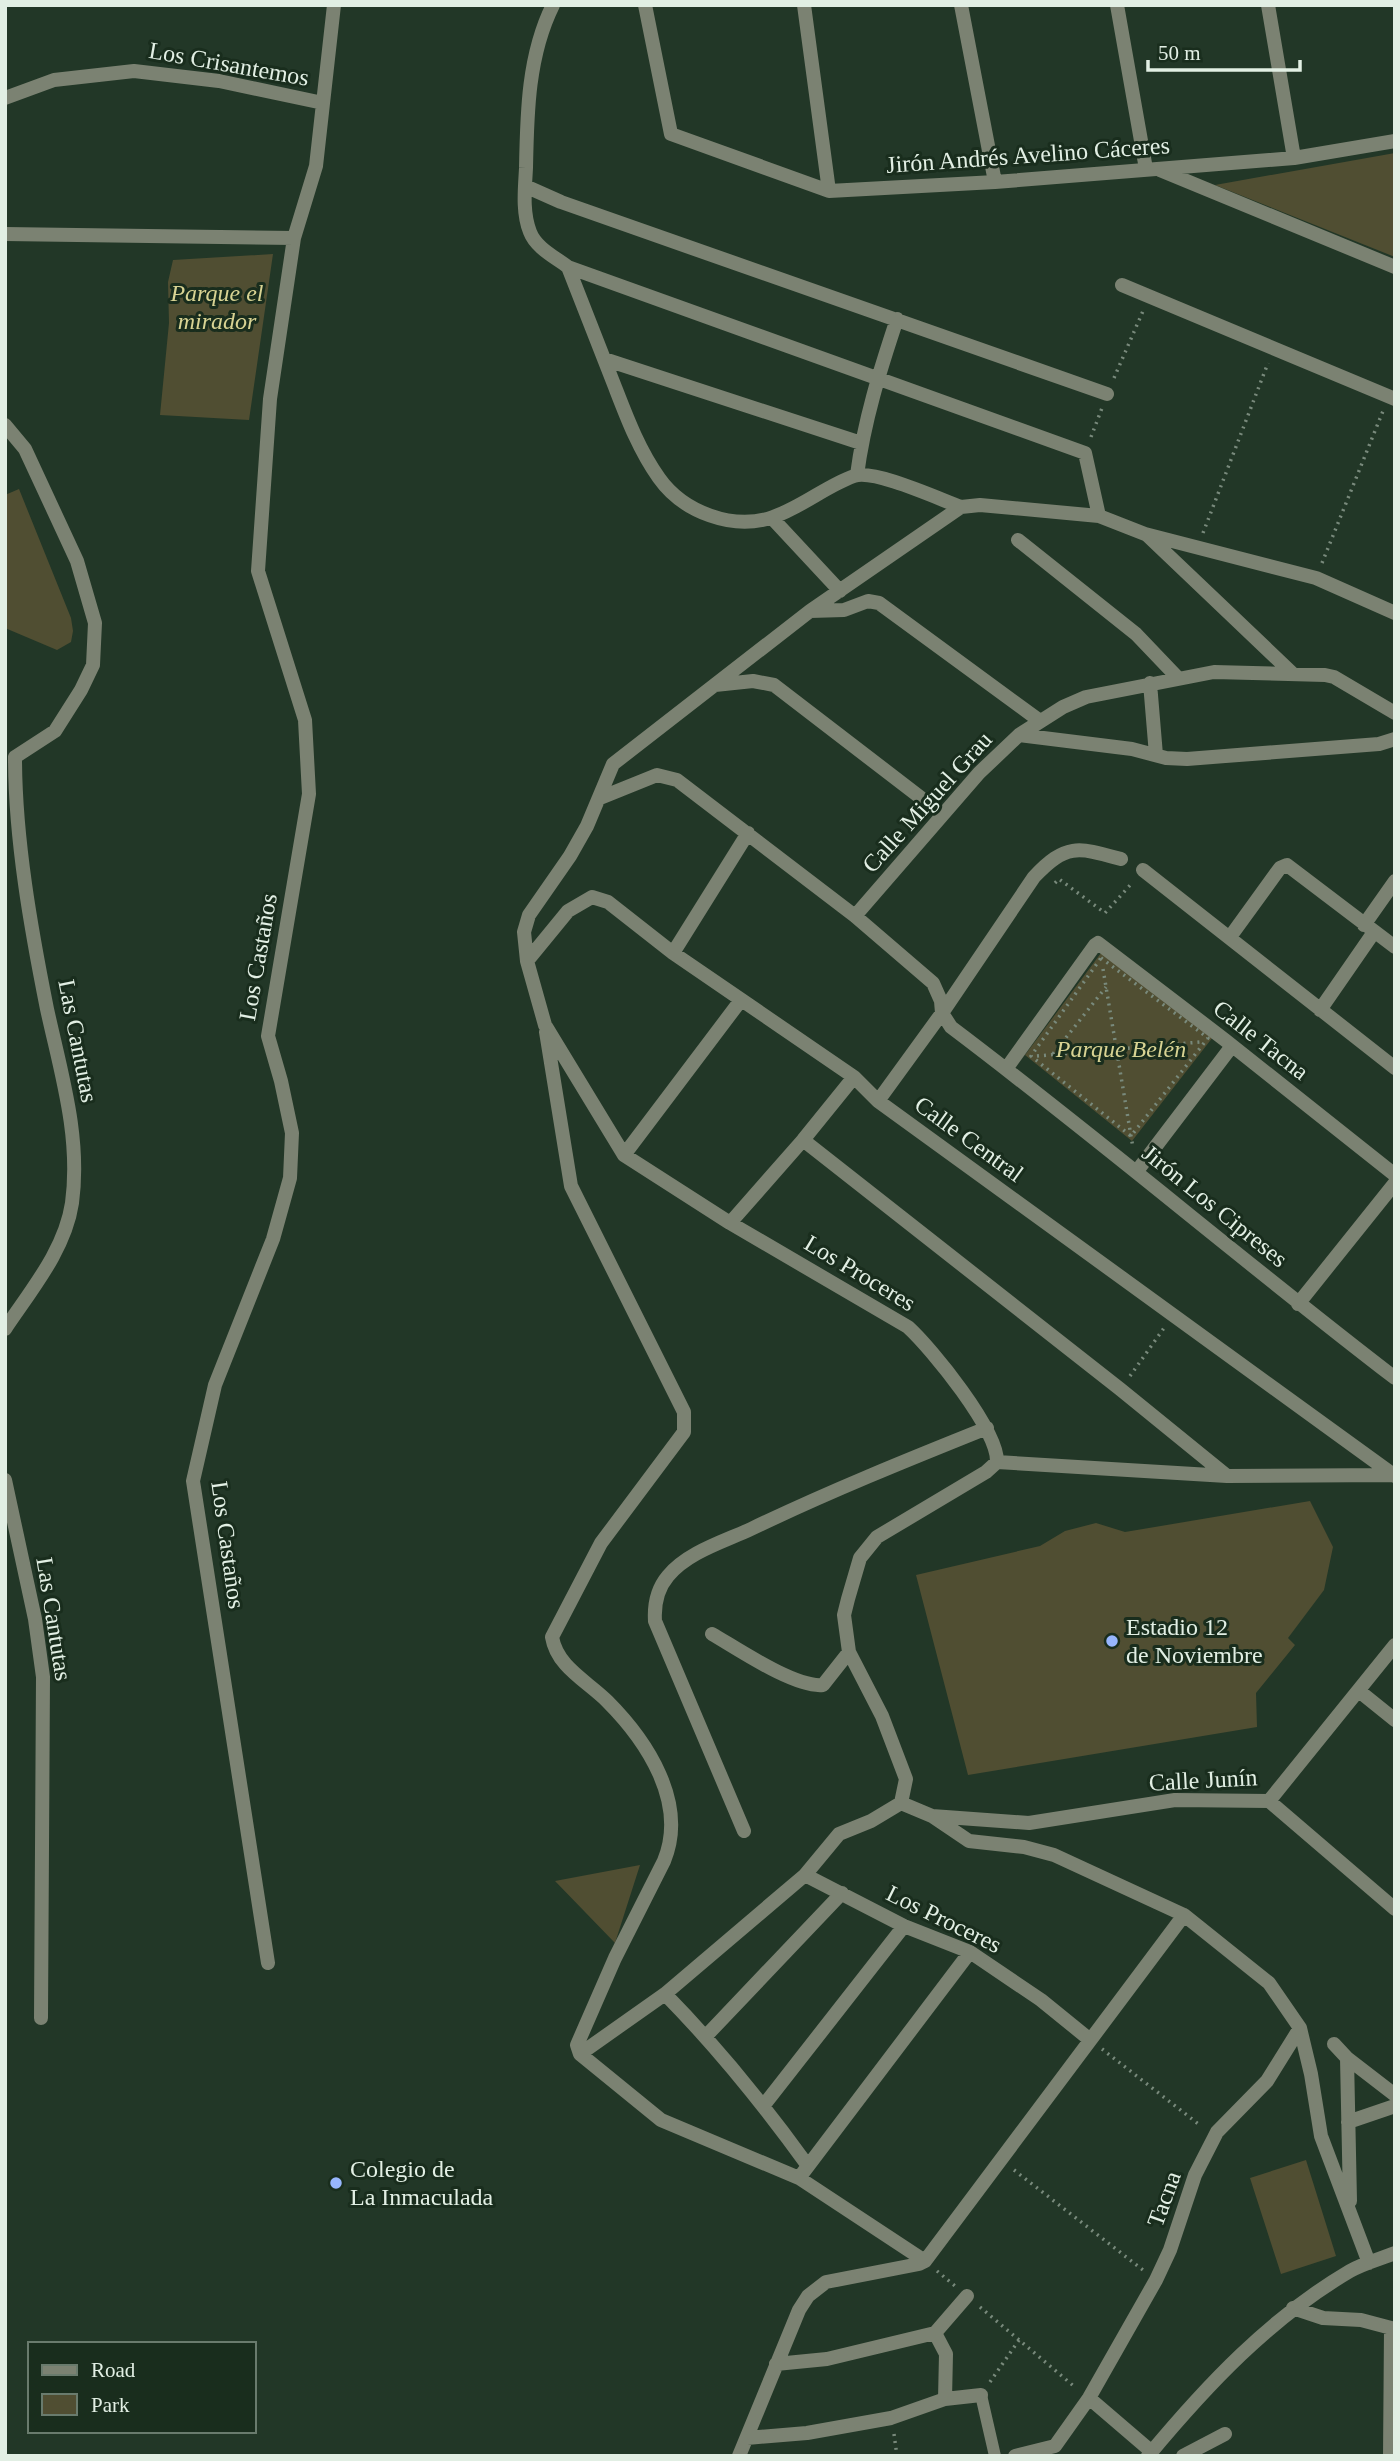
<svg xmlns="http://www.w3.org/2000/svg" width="1400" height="2461" font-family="'Times New Roman',serif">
<rect width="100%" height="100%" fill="#223727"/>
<path fill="#504e32" d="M1395 153V257L1215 185Z
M273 254 249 420 160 415 169 323 168 282 173 260Z
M19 489 71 618 73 631 71 642 57 650 5 628V495Z
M1101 953 1213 1037 1132 1141 1025 1055Z
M1310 1501 1333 1547 1324 1590 1288 1638 1295 1645 1256 1693 1257 1727 968 1775 916 1575 1040 1546 1065 1531 1096 1523 1125 1532Z
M640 1865 615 1943 555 1881Z
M1306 2160 1336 2256 1281 2274 1250 2178Z"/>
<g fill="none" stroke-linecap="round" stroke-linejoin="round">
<path stroke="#798a7c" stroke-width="3.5" stroke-dasharray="2 5" stroke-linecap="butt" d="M1114 378 1143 311
M1091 437 1102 408
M1203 533 1268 363
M1322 563 1383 411
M1055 883 1059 879 1105 913 1133 882
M1101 958 1208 1038 1131 1136 1031 1056Z
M1103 969 1133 1148
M1053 1054 1106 987
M1037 1056 1200 1042
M1130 1376 1164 1328
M1102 2049 1201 2126
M1014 2170 1143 2270
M937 2271 955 2286
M980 2307 1076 2388
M990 2382 1019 2340
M894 2434 897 2456"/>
<path stroke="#7b8272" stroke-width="12" d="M981 2395 995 2456"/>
<path stroke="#7b8272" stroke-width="14" d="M553 5C528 55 527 113 526 168 525 188 522 212 530 232 536 248 555 257 568 267L1085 453 1099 516 1145 534 1316 578 1395 613
M645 5 671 134 829 191 995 182 1294 158 1395 141
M804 5 829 191
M961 5 995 182
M1117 5 1146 169
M1268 5 1294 158
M5 98 54 80 134 71 219 81 323 103
M1160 170 1395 267
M525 186 561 202 1107 394
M5 234 294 238
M568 267C584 307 599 347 615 387 627 418 639 450 659 478 683 512 733 531 773 517 802 507 826 486 854 476 874 469 939 499 961 507
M1122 285 1395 399
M604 359 861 443
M5 425 25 449 77 561 95 623 93 665 81 690 55 731 15 757
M857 475C864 421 880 370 897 319
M772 518 840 591
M1147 535 1293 674
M1018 540 1136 634 1178 678
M810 611 844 610 868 601 879 603 1040 721
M1150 683 1156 755
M715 685 753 681 774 685 942 814
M1019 735 1132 749 1166 758 1187 759 1379 744 1395 739
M600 798 657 775 677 780 855 916 933 983 941 1001 942 1013 951 1027C1101 1140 1245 1263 1395 1378
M1143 870 1395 1068
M855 916 979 773 1019 735 1063 707 1086 697 1214 672 1325 675 1334 677 1395 713
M1364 925 1395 881
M1230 937 1280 868 1287 865 1395 947
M673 953 748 833
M527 961 568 911 592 897 608 902 673 953 854 1077 878 1101 1395 1476
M1320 1010 1374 932
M546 1032 571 1186 684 1412V1432L601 1543 552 1637C557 1667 587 1681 607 1701 647 1741 688 1803 664 1861L615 1958 577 2045 580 2054 661 2120 799 2178 925 2261
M1006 1069 1095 945 1098 943 1225 1040 1395 1175
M878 1101 942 1013 1034 877C1066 843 1078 847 1121 859
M803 1140 1120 1389 1227 1476
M624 1155 741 1000
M1137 1171 1232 1046
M730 1223 803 1140 854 1077
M1298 1304 1395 1183
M5 1329C31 1290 65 1250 72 1203 81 1137 61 1073 47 1009 31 929 15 839 15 757
M997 1462 1227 1476 1393 1475
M5 1480 35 1619 43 1677 41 2018
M712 1634C738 1649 795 1688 823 1685L849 1652
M1359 1691 1395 1720
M1269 1801 1395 1645
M1269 1801 1395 1909
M901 1803 932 1816 1029 1823 1175 1800 1269 1801
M932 1816 969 1841 1024 1847 1054 1855 1184 1915 1269 1983 1300 2028 1311 2074 1321 2136 1369 2263
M744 1831 655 1621C654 1605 657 1589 668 1576 688 1552 723 1542 751 1529 828 1492 907 1460 987 1428
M805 1875 904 1926 970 1952 1041 2000 1089 2039
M268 1963 193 1481 215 1385 273 1239 290 1178 292 1133 281 1081 268 1036 309 794 305 720 258 571 270 399 294 238 316 166 334 5
M665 1994C718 2048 764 2105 808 2166
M706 2036 842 1893
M1334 2044 1347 2058 1395 2095
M580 2054 665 1994 805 1875 839 1834 871 1821 901 1803 906 1779 882 1716 849 1652 844 1615 848 1599 860 1558 877 1537 986 1472 997 1462C998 1430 932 1349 908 1327L730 1223 624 1155 545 1025 527 961 524 932 529 915 570 856 587 826 613 764 810 611 961 507 980 505 1099 516
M1347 2058 1350 2201
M764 2105 904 1926
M1348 2122 1395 2106
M799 2178 970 1952
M1293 2308 1323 2318 1361 2320 1395 2329
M935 2333 946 2354 945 2399
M776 2364 827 2359 935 2333 967 2296
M1089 2398 1152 2452
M747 2438 807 2433 891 2418 945 2399 981 2395
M739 2456 799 2310 808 2296 826 2282 919 2264 925 2261 1184 1915
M1015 2456 1055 2446 1089 2398 1156 2280 1170 2250 1195 2175 1217 2132 1267 2081 1300 2028
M1148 2456C1207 2385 1270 2318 1350 2271 1364 2263 1380 2259 1395 2253
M1183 2456 1225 2434
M1390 2456 1391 2329"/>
</g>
<g fill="#97b6fd" stroke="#192d1d" stroke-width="2.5">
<circle cx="1112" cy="1641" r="7"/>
<circle cx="336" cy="2183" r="7"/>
</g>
<g text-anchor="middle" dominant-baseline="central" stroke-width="6" stroke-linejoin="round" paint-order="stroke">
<g font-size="24" fill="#e2efe4" stroke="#192d1d">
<text transform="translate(229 64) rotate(10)">Los Crisantemos</text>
<text transform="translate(1028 155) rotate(-4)">Jirón Andrés Avelino Cáceres</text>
<text transform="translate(927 802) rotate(-48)">Calle Miguel Grau</text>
<text transform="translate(258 957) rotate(-80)">Los Castaños</text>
<text transform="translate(1261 1040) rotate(38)">Calle Tacna</text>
<text transform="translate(78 1041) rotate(79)">Las Cantutas</text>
<text transform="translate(969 1139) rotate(36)">Calle Central</text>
<text transform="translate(1215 1206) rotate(39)">Jirón Los Cipreses</text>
<text transform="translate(860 1273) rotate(31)">Los Proceres</text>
<text transform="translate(228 1545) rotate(82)">Los Castaños</text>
<text transform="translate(54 1619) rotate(81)">Las Cantutas</text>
<text transform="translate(1203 1780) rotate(-3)">Calle Junín</text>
<text transform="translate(944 1919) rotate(26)">Los Proceres</text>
<text transform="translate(1164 2199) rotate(-70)">Tacna</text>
</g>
<g font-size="24" font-style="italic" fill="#d8d393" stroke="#192d1d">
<text x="217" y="293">Parque el<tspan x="217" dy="28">mirador</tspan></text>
<text x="1121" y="1049">Parque Belén</text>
</g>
<g font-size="24" fill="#e2efe4" stroke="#192d1d" text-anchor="start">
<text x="1126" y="1627">Estadio 12<tspan x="1126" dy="28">de Noviembre</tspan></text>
<text x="350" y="2169">Colegio de<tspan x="350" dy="28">La Inmaculada</tspan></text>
</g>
</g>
<rect width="1400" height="2461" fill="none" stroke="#e2efe4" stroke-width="14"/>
<rect x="28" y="2342" width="228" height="91" fill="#192d1d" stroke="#697b6d" stroke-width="2"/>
<rect x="42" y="2365" width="35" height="10" fill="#7b8272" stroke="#697b6d" stroke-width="2"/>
<text x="91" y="2377" font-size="21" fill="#e2efe4">Road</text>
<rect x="42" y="2394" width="35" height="21" fill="#504e32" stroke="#697b6d" stroke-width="2"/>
<text x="91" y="2412" font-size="21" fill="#e2efe4">Park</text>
<path d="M1148 60v10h152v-10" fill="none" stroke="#e2efe4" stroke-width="3.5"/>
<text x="1158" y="60" font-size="21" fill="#e2efe4" stroke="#192d1d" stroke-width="5" paint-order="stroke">50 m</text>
</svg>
